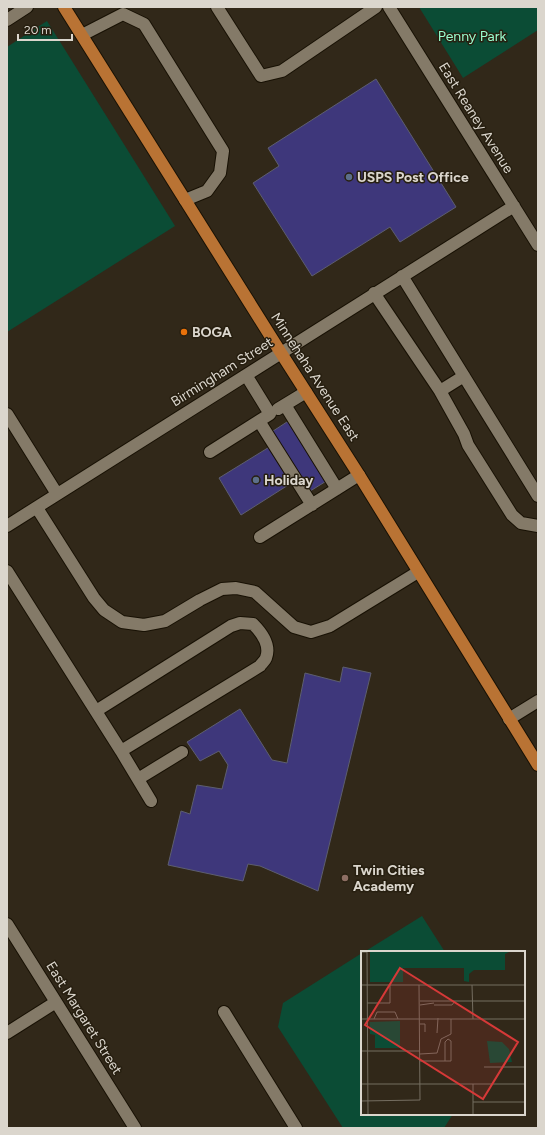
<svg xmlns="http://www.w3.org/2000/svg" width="545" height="1135" viewBox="0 0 545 1135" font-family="Figtree,sans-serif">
<rect width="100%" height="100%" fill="#312819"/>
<path fill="#0b4c35" d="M419 7H538V30L463 78Z
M47 21 175 226 7 332V47Z
M422 916 445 952H364Z
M362 953V1114H453L444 1128H343L278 1027 283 1003Z"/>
<path fill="#3e377b" stroke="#5d5e6f" d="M376 79 456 207 400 242 390 227 312 276 253 183 279 166 268 148Z
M290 420 328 480 307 493 270 433Z
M271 446 293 482 241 515 219 478Z
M343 667 371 673 318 891 260 866 248 864 243 881 168 865 181 811 190 814 197 785 222 789 228 765 219 751 200 761 187 742 240 709 272 760 287 763 305 673 340 682Z"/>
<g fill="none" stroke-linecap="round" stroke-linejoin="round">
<g stroke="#181104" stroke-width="14">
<path id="minor" d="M217 7 261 76 282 71 376 7
M389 7 538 245
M7 20 27 7
M82 35 123 14 144 24 223 151 220 173 207 191 185 200
M402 276 538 496
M374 293 440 391 464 376
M440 391 464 434 468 445 512 515 521 523 538 526
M285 405 337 489
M278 409 306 392
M7 414 57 494
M259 421 312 505
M210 452 270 414 246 375
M37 508 94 598 104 610 122 622 144 625 165 621 200 600 222 589 236 588 255 592 294 627 311 632 330 626 418 572
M7 526 514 206
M260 537 359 475
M7 571 121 751 260 666C261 664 265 661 266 658 271 645 261 632 253 624L240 623 231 626 96 711
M509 719 538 701
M121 751 151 801
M138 779 182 752
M7 924 135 1128
M224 1012 296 1128
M7 1033 56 1002"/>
</g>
<g stroke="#181104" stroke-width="14">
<path id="major" d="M64 7 281 353 359 475 538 765"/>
</g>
<use href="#minor" stroke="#847a68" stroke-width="12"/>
<use href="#major" stroke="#b97334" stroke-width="12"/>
</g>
<g fill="#5c6f8a" stroke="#271f10" stroke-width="1.5">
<circle cx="349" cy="177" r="4"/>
<circle cx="256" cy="480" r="4"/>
</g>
<circle fill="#e8710a" stroke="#271f10" stroke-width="1.5" cx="184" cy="332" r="4"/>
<circle fill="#8d6e63" stroke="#271f10" stroke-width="1.5" cx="345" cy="878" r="4"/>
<g text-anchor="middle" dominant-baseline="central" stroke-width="3" stroke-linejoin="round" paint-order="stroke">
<g font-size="14" fill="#99fcce" stroke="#271f10">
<text x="472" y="36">Penny Park</text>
</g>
<g font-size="14" fill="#dbd6cd" stroke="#271f10">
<text transform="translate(476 118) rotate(58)">East Reaney Avenue</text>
<text transform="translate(222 372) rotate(-32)">Birmingham Street</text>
<text transform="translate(315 377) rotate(57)">Minnehaha Avenue East</text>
<text transform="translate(84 1018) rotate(58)">East Margaret Street</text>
</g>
<g font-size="14" font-weight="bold" fill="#dbd6cd" stroke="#271f10" text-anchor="start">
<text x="357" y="177">USPS Post Office</text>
<text x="192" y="332">BOGA</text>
<text x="264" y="480">Holiday</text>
<text x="353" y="870">Twin Cities<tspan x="353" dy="16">Academy</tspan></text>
</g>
</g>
<g transform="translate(361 951)">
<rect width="164" height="164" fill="#312819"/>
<path d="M9 0H148V1L144 3V19H113L108 23V31L103 30V17H42V31H9ZM39 70V97H14V84L9 83V71ZM126 90 141 91 148 98 151 111 129 112Z" fill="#0b4c35"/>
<path fill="none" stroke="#756e61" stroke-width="1" d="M164 0V48M0 1H6L7 164M0 34H164M111 34 112 68M59 50H164M6 52H29V34M59 54 73 52M73 54H91L94 50M0 68H164M13 68 16 61H34L37 68M59 73H64V81M76 82 77 67M0 100H59M59 103 76 102 80 88 90 83V68M59 110H90V90L87 88 84 91V110M123 116H164M0 133H164M112 133V164M0 150 59 149 58 34M112 151H164"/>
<path fill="#d63938" fill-opacity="0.15" stroke="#d63938" stroke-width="2" d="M39 17 157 91 122 148 4 74Z"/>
<rect width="164" height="164" fill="none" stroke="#dbd6cd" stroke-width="2"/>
</g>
<rect width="545" height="1135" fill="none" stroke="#dbd6cd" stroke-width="16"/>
<path d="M18 34v6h54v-6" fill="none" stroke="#dbd6cd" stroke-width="2"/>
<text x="24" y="34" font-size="12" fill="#dbd6cd" stroke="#271f10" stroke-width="3" paint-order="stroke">20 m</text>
</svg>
